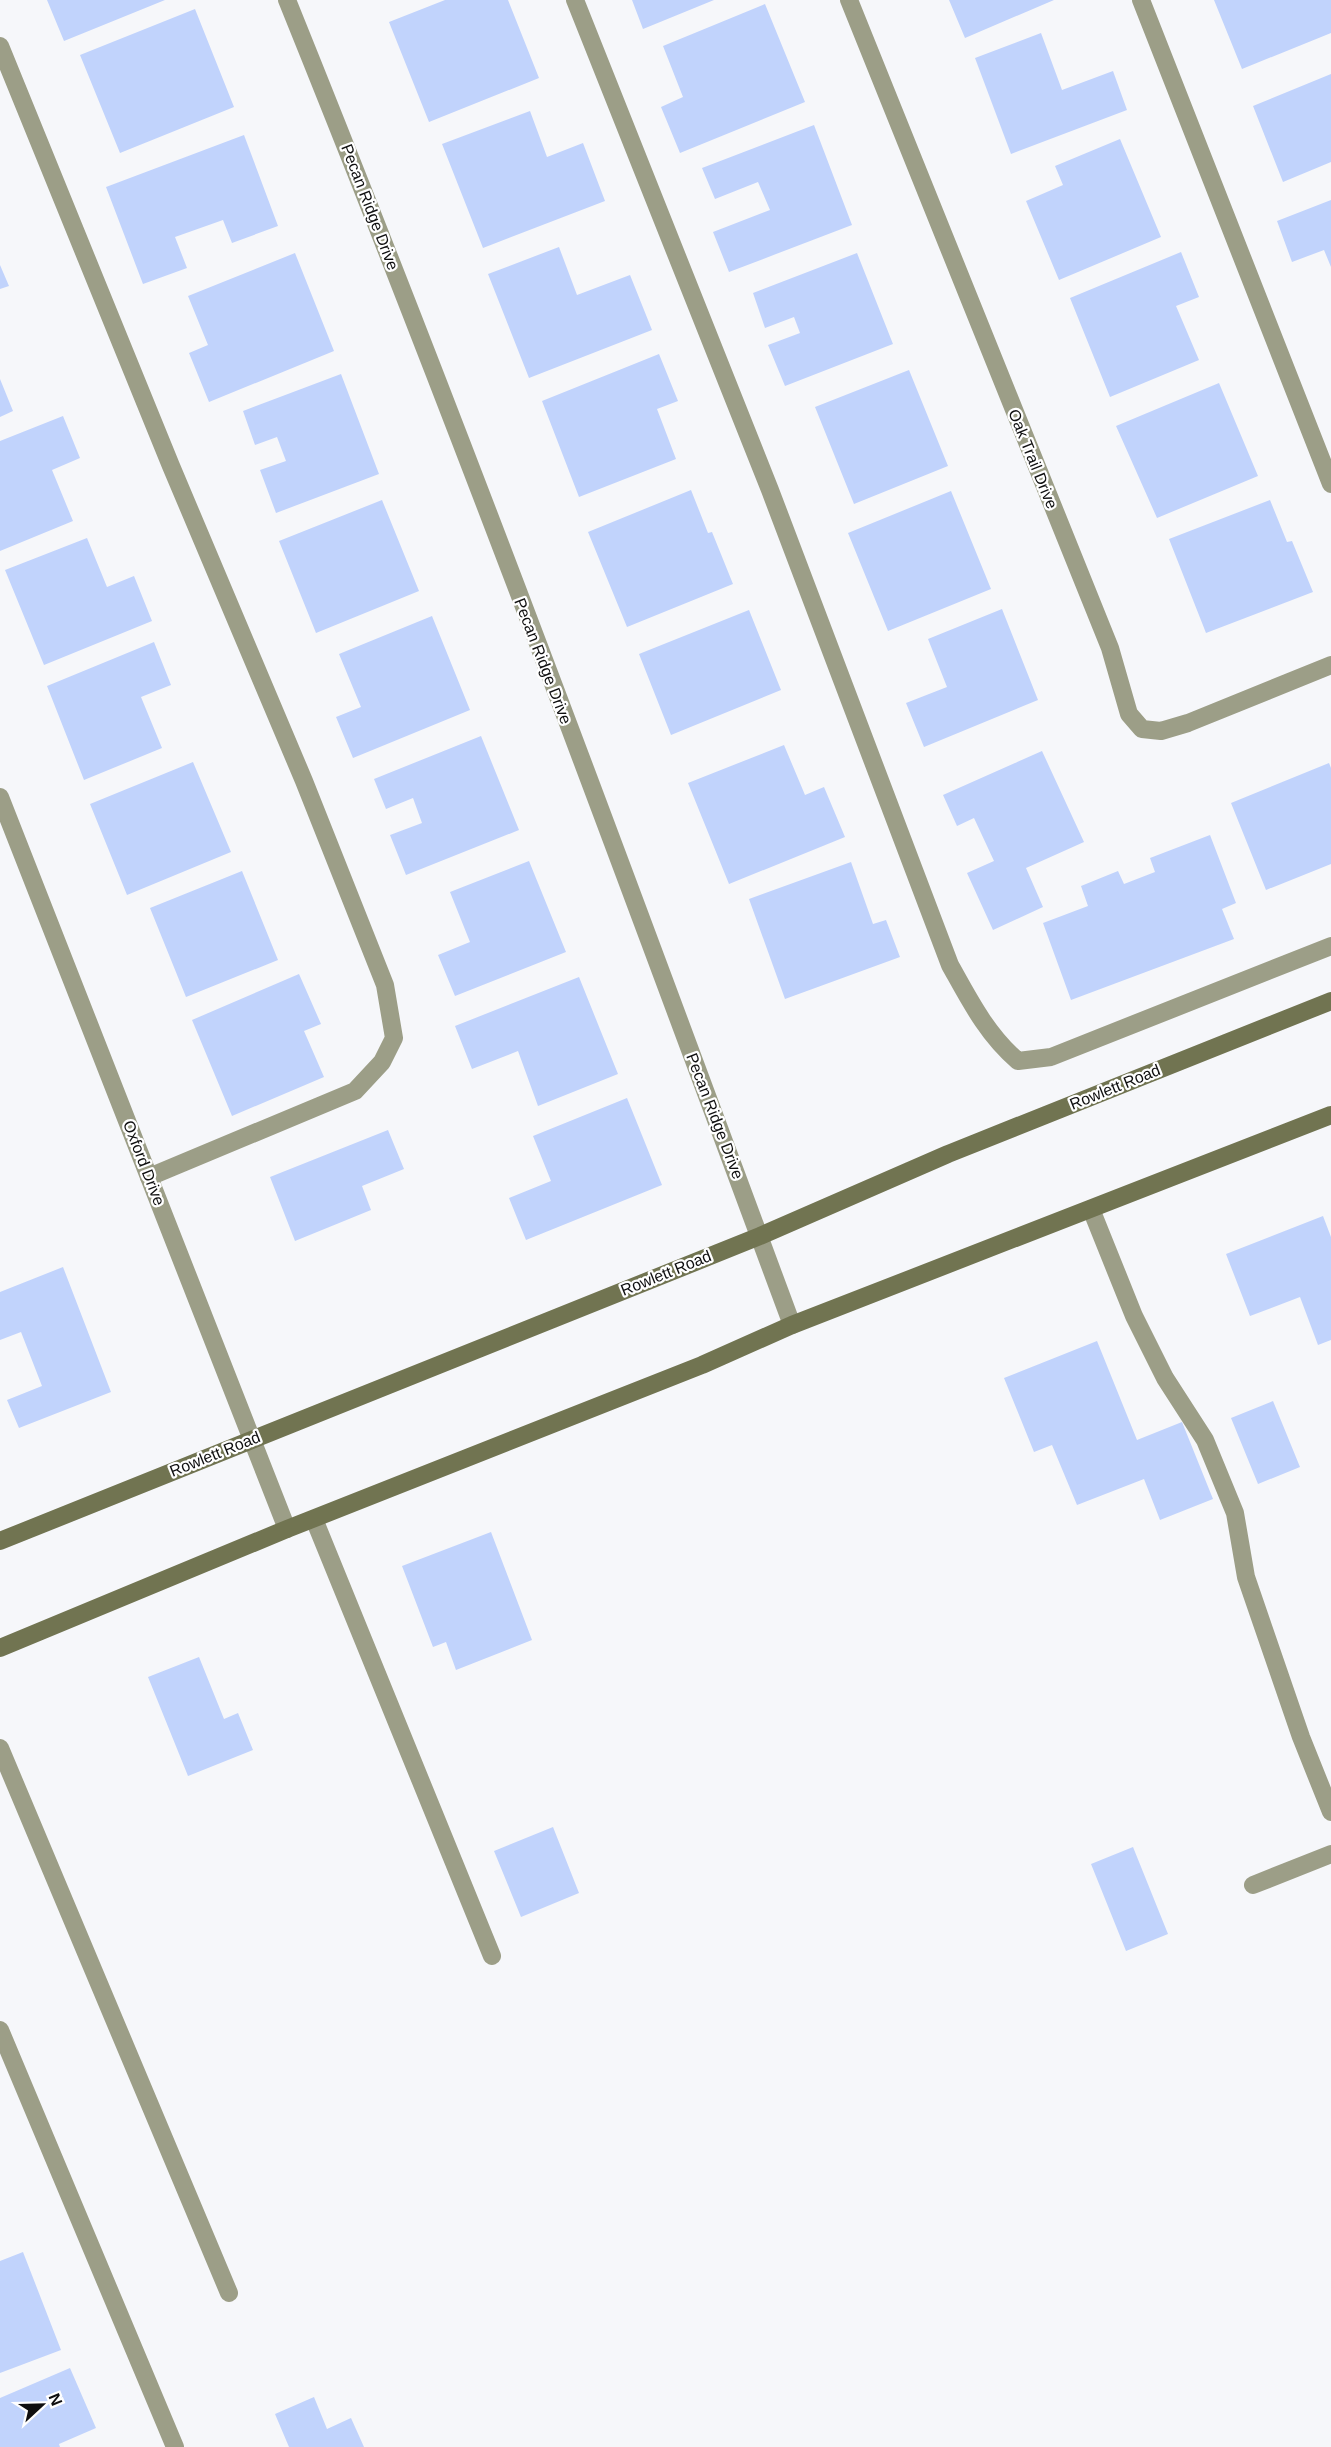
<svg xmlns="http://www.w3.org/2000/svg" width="1331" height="2447" viewBox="0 0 1331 2447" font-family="Arial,sans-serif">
<rect width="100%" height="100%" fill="#f6f7fa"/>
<path fill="#c1d3fc" d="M47 0H165L64 41Z
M445 0H508L539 78 429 122 389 22Z
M632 0H714L643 29Z
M949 0H1054L965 38Z
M1214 0H1331V33L1242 69Z
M765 4 805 102 680 153 661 107 683 97 663 46Z
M195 9 234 107 120 153 80 55Z
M1041 33 1062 90 1113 71 1127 110 1011 154 975 58Z
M1331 74V162L1283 182 1253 106Z
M530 111 547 157 583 143 605 201 483 248 442 144Z
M814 125 852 225 729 272 713 232 770 210 758 182 715 199 702 168Z
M244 135 278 226 232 243 223 220 175 237 187 268 143 284 106 187Z
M1120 139 1161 237 1059 280 1026 201 1063 185 1055 166Z
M1331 200V267L1324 250 1292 262 1277 221Z
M559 247 577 295 630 275 652 330 529 378 488 274Z
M1181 252 1199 297 1176 306 1199 360 1110 397 1070 298Z
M295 253 334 351 209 402 189 353 208 345 188 296Z
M857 253 893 344 785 386 768 345 800 333 794 317 765 328 753 293Z
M0 265 9 286 0 289Z
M659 354 678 401 657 409 676 459 579 497 542 401Z
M909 370 948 466 854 504 815 407Z
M341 374 379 474 276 513 260 470 286 461 277 437 255 445 243 411Z
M0 379 13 411 0 417Z
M1219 383 1258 476 1157 518 1116 426Z
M63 416 80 458 52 470 73 521 0 551V441Z
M691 490 708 533 712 532 733 584 627 627 588 532Z
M951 491 991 589 888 631 848 533Z
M382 500 419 591 316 633 279 541Z
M1270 500 1287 542 1292 541 1313 592 1206 633 1169 539Z
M87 538 107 587 134 576 152 621 44 665 5 570Z
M1002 609 1038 700 924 747 906 703 947 687 928 639Z
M749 610 781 690 671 735 639 654Z
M432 616 470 710 353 758 336 717 361 707 339 654Z
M154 642 171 685 141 697 162 748 84 780 47 686Z
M481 736 519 830 406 875 390 835 422 823 413 798 386 809 374 779Z
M784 745 805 795 824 787 845 837 729 884 688 783Z
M1042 751 1084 842 1026 868 1043 907 993 930 967 873 994 861 974 818 957 826 943 795Z
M193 762 231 852 127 895 90 804Z
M1329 763 1331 768V864L1266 890 1231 803Z
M1210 835 1236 903 1222 909 1234 939 1071 1000 1043 923 1088 906 1081 886 1118 871 1124 884 1155 872 1150 858Z
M529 861 566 952 455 996 438 955 470 942 450 892Z
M851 862 873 924 886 920 900 957 785 999 749 899Z
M242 871 278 960 186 997 150 908Z
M299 974 321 1024 304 1031 324 1077 232 1116 192 1020Z
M579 977 618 1074 538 1106 518 1051 472 1069 455 1026Z
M627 1098 662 1185 526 1240 509 1198 551 1181 533 1136Z
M388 1130 404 1169 362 1186 371 1210 295 1241 270 1177Z
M1323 1216 1331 1237V1340L1318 1345 1300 1297 1250 1316 1226 1254Z
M63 1267 111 1392 19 1428 7 1400 42 1386 21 1332 0 1340V1292Z
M1097 1341 1137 1440 1182 1422 1213 1499 1160 1520 1144 1479 1077 1505 1052 1445 1034 1452 1004 1378Z
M1273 1401 1300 1467 1258 1484 1231 1418Z
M491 1532 532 1640 456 1670 446 1642 433 1647 402 1566Z
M199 1657 224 1719 238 1713 253 1750 188 1776 148 1677Z
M553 1827 579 1893 521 1917 494 1851Z
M1133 1847 1168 1934 1126 1951 1091 1864Z
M23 2252 61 2350 0 2373V2261Z
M70 2368 96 2428 59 2444 60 2447H0V2398Z
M314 2397 327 2429 351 2418 364 2447H289L275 2414Z"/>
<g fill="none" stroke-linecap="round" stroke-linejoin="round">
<path stroke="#9c9e87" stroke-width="18" d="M575 0 770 490 950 965C969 999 987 1035 1018 1061L1051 1057 1331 946
M1141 0 1331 484
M0 46 171 466 304 781 385 985 394 1038 382 1062 355 1091 149 1177
M1091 1209 1134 1316 1165 1378 1205 1440 1235 1513 1246 1577 1301 1737 1331 1812
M314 1519 492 1956
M0 1748 229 2293
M1253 1885 1331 1854
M0 2030 175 2447"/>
<path stroke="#9c9e87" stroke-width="18" d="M287 0C464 438 628 882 792 1325
M849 0 1110 648 1129 714 1142 729 1161 731 1188 723 1331 665
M0 797 287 1529"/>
<path stroke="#717451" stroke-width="18" d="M0 1541 760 1236 948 1154 1331 1001
M0 1648 287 1529 702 1365 792 1325 1331 1115"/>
</g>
<g text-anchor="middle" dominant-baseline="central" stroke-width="4.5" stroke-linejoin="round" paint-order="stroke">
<g font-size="16" fill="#0f0f10" stroke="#fff">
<text transform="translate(370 207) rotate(69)">Pecan Ridge Drive</text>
<text transform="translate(1033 459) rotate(68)">Oak Trail Drive</text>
<text transform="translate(543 661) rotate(69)">Pecan Ridge Drive</text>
<text transform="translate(1115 1087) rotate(-22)">Rowlett Road</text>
<text transform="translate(715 1116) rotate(69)">Pecan Ridge Drive</text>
<text transform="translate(144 1163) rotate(69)">Oxford Drive</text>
<text transform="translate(666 1273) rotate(-22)">Rowlett Road</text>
<text transform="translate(215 1454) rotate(-22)">Rowlett Road</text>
</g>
</g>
<g transform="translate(42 2405) rotate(68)" stroke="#ffffff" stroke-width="4.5" paint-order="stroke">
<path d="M0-4.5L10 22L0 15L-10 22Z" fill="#0f0f10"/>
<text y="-9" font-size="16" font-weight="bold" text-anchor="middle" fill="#0f0f10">N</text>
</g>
</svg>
